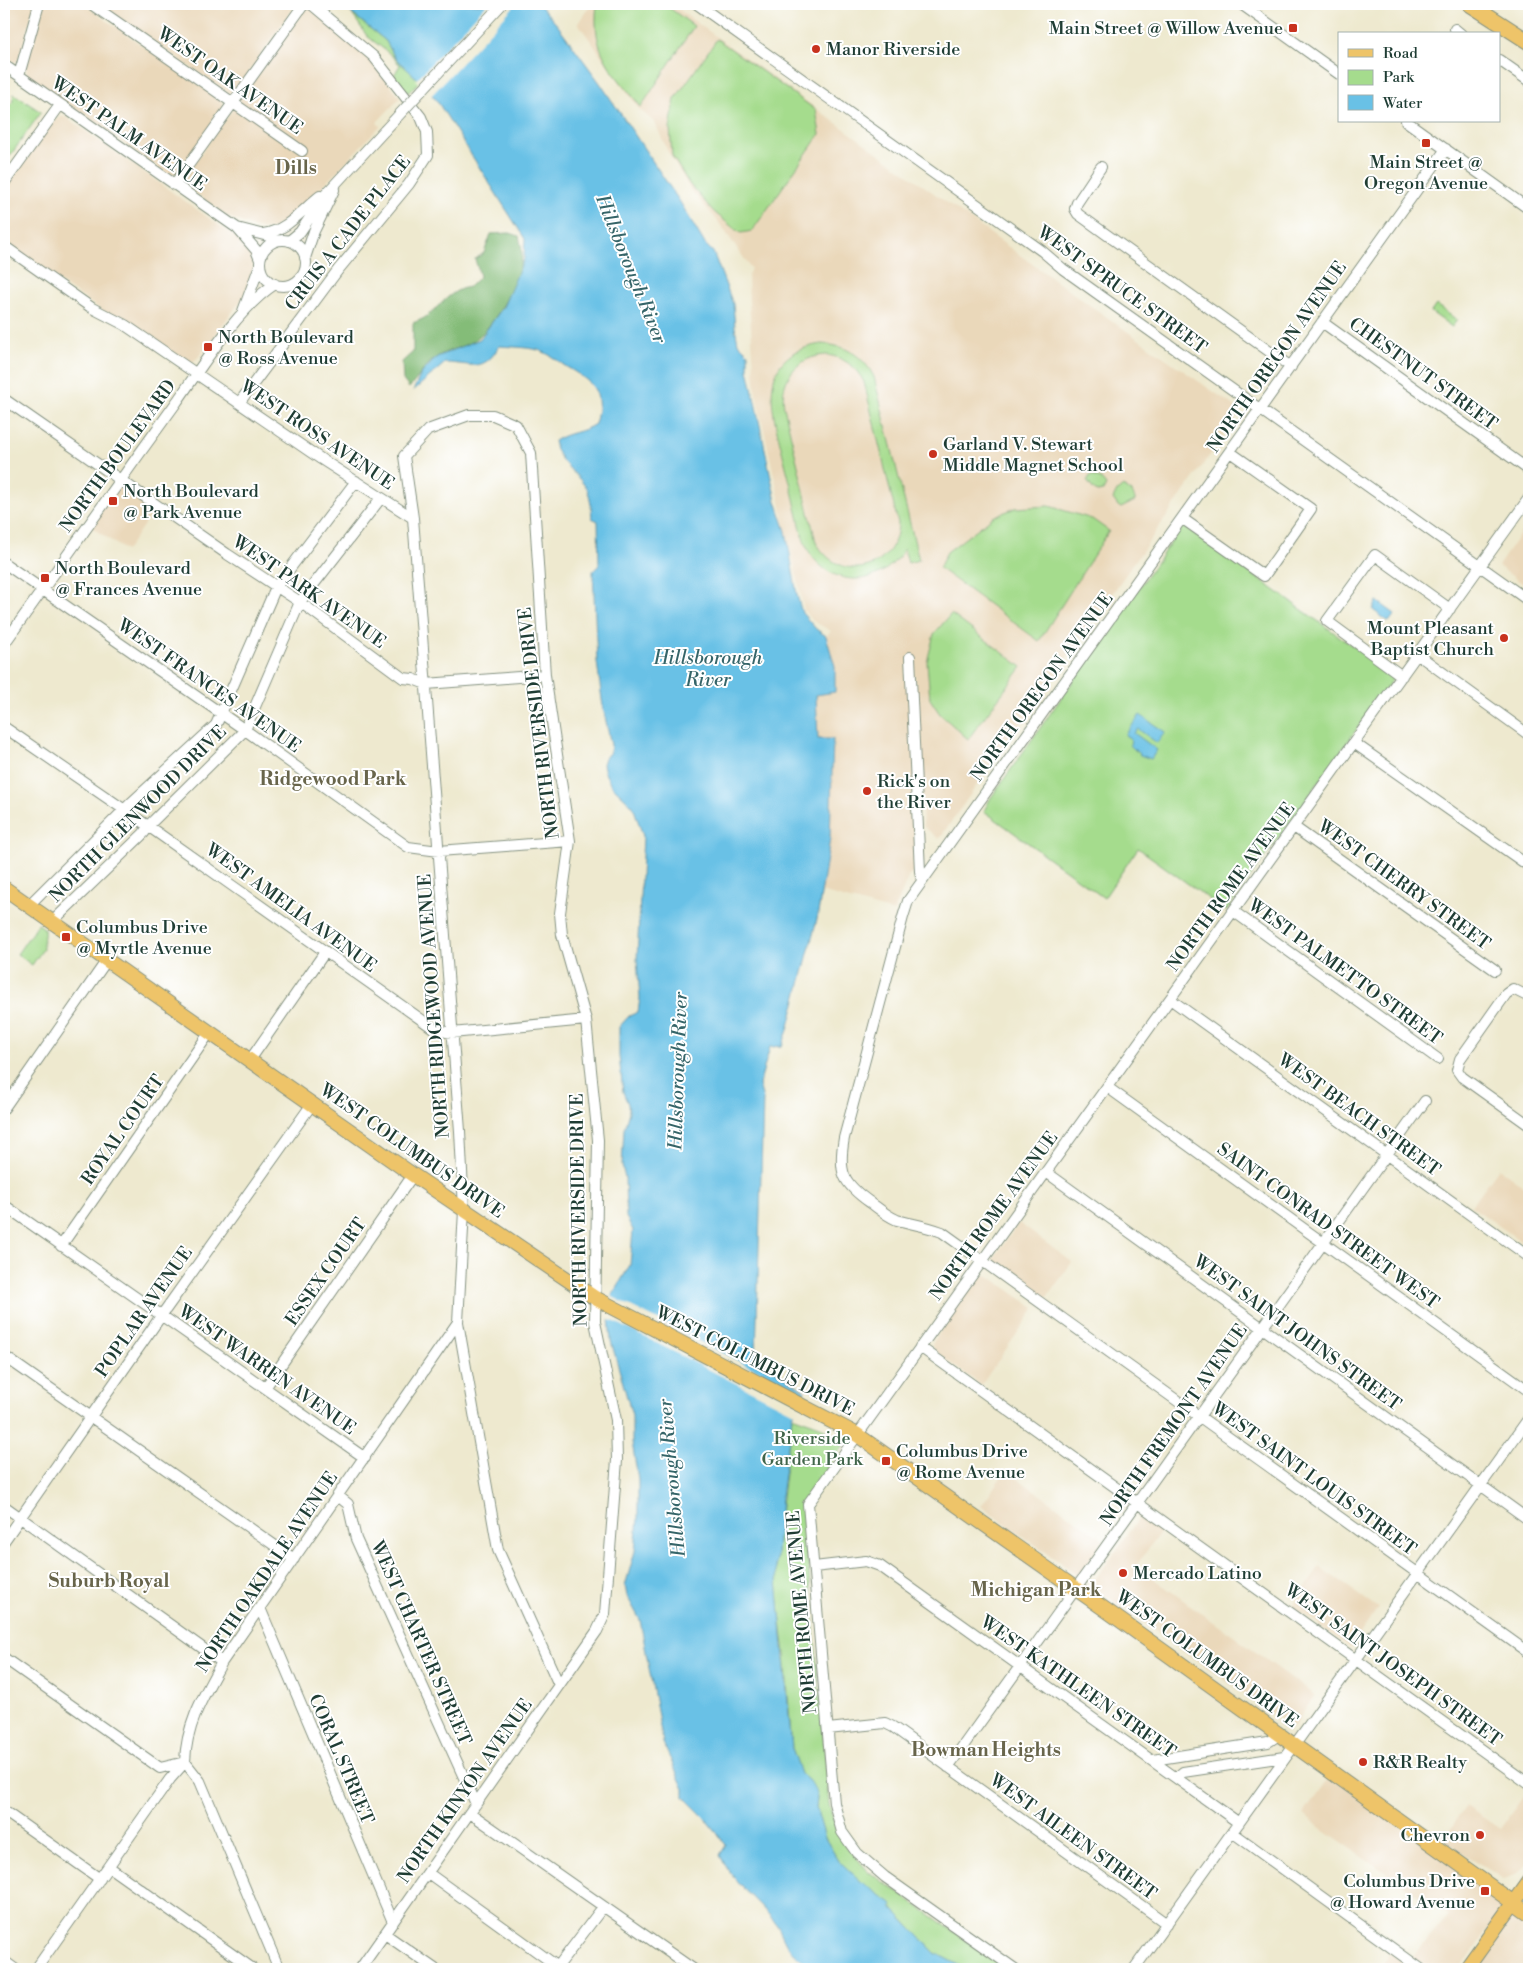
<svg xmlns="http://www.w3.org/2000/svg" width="1533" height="1973" viewBox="0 0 1533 1973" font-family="'Libre Bodoni',serif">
<rect width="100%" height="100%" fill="#fff"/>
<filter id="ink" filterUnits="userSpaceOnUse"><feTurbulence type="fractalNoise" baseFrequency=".02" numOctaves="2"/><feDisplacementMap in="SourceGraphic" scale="10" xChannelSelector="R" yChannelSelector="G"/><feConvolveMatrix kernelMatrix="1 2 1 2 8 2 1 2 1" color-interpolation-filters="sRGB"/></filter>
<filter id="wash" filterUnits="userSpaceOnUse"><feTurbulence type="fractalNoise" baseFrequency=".0096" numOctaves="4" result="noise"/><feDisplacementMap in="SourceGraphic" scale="20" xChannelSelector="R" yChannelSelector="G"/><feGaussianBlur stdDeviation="1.12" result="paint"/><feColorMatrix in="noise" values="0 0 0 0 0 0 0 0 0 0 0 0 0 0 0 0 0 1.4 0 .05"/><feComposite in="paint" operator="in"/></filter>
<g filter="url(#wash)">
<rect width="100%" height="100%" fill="#eee9cf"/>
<path fill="#ead8ba" d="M4 4H35L18 59 15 62 4 59Z
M44 4H83L219 99 222 104V109L180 170 171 175 164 172 27 75V65Z
M100 4H296L235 92 229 94Z
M591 4H671L1088 304 1241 411 939 839 923 826 914 655 917 868 909 875 894 912 821 892 830 839 833 739H818L816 694 835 666 826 636 831 631 813 621 804 610 756 394 749 300 748 276 751 268 717 220 691 191 668 152 655 123 638 108 578 23Z
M310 9 373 63 400 98 377 122 380 126 296 214 273 229 256 228 228 217 184 185V177L305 10Z
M61 116 67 118 243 242 251 251 253 263V273L245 295 198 358 192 362H185L103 311 4 244V190L52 123Z
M120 482 156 507 126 551 90 526Z
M1529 521V588L1498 566Z
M1499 1168 1529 1190V1247L1471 1206Z
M1019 1223 1072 1262 1045 1300 995 1262 994 1258Z
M987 1275 1035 1308 981 1385 945 1359 934 1349 932 1344 969 1289 971 1291 981 1277Z
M1006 1470 1104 1540 1079 1576 981 1506Z
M1142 1514 1163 1528 1136 1566 1315 1695 1293 1728 1091 1585Z
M1320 1567 1378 1608 1350 1648 1292 1606Z
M1330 1776 1506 1904 1460 1969H1430L1413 1957 1448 1916 1303 1815Z
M1527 1791 1529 1793V1858L1518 1874 1504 1879 1464 1854 1444 1838 1466 1806 1500 1829Z
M1513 1909 1529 1921V1969H1471Z
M1390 1953 1398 1959 1412 1969H1376Z"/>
<path fill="#a5dc8d" stroke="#628c60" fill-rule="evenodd" d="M597 4H664L694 26 641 107C612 70 591 54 597 4Z
M352 14 386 41 395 58 420 81 408 93 394 75 400 65 390 54 367 36Z
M717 39 816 110 820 134 752 231 741 233 736 230 714 212 690 185 672 156 670 128 675 99Z
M14 94 41 112 10 156 4 152V102L12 104Z
M1436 305 1457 320 1452 327 1431 312Z
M821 344C845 345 863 355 874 377L919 560 908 563 904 549C878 594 819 587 803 538 797 512 791 485 784 459 773 413 752 355 821 344ZM828 355C845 358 856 367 864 382L898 523C897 572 839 585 816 542L784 407C779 378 799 355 828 355Z
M1090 476H1093L1101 479 1106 485 1103 491 1098 492 1094 490 1087 481Z
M1123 486 1132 492 1135 499V501L1121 508 1118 506 1113 499 1117 491Z
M1049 506 1092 519 1109 531 1039 641 939 568 947 552 993 517 1015 508Z
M1183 525 1395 676 1226 911 1138 848 1104 898 984 811 990 799Z
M951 614 1022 667 968 739 940 714 930 699 927 662 934 634Z
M38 924 44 928C45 937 42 942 43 949L32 965 17 954Z
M792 1416 820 1426 845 1443 803 1503 829 1804 835 1826 844 1844 869 1872 1007 1969H966L935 1953 893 1909 849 1872 838 1860 825 1838 816 1808 817 1798 810 1782 801 1774 792 1749 785 1654 779 1604 776 1568 779 1523Z"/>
<path fill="#84bc78" stroke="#527c56" d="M510 233 519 236C521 245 523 254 521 263 517 284 492 330 473 341 461 348 446 350 434 359 424 367 418 379 409 388L403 380 402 362 413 352V323C417 321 424 319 427 316 441 305 452 289 469 287L480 276 475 259 484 253 491 234Z"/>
<path fill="#69c1e6" stroke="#447f8d" d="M340 4H539L559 27 600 83 680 202 705 244 713 252 733 304 735 327 738 343 748 353V369L776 501 786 531 797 595 802 613 816 629 826 636 835 666V692L816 695 818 739H833L830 839 817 919 788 1030 782 1046 770 1047 759 1085 763 1099 756 1357 805 1391 792 1416 781 1496 776 1568 792 1749 801 1774 810 1782 815 1790 817 1798 816 1808 825 1838 838 1860 865 1885 892 1903 893 1909 935 1953 966 1969H812C804 1962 793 1954 787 1945 782 1937 780 1928 774 1921 756 1898 732 1883 720 1855L726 1845 704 1817 684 1797V1789L663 1743 640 1620 627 1596 625 1586 635 1551 638 1519V1479L632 1442V1415L611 1341 609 1318 612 1296 630 1265 633 1230 626 1217 625 1178 622 1166 624 1129 629 1112 628 1104 623 1092 619 1056V1027L629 1016 638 1012 640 998 637 960 643 836 633 806 611 785 605 773 603 764 605 758 610 752 611 745 603 707 597 662 593 571 599 565 598 521 592 518C591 508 591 494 585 486 574 470 557 462 554 441 567 432 582 433 595 424 605 390 592 382 565 366 557 360 548 353 538 350 526 347 512 347 499 346 484 374 470 363 445 363L413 391 421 374 437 357 480 339 503 307 524 259 525 239 437 101 420 81 395 58 386 41Z
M1377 601 1395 614 1389 622 1373 610Z
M1140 715 1165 732 1157 743 1138 729 1134 733 1157 750 1151 759 1140 755 1130 745 1131 739 1125 735Z"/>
<path fill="#eee9cf" d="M487 4H516L430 97 416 80Z
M609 1295 805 1395 796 1414 613 1321 608 1320Z"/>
</g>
<g filter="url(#ink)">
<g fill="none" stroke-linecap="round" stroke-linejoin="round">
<g stroke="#869382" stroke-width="12">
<path id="minor" d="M91 4 302 151
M697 4 1042 251 1063 269 1529 601
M1241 4 1339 74
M1455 29 1461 34
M1499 60 1529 81
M4 65 237 228 256 250 260 260
M19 75 39 4
M1406 121 1529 209
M1446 149 908 901 903 917 844 1138C838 1172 842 1183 871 1203 879 1209 887 1216 897 1220 912 1224 927 1226 942 1232L1529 1653
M1101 167 1077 203 1075 209 1078 214 1291 367
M4 183 60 105
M174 185 304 4
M237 228 268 236
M263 234C287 231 302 210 320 196
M260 263a23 23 0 1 1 46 0a23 23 0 1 1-46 0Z
M289 241 300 232 326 194 385 130
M4 246 92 308 125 325 321 459 413 518
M305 258 314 231 334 190
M243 311 260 265
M1322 322 1529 470
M4 399 227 554 300 602 403 678 413 679 426 684 545 675
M239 403 338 270 409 184 428 155 427 132 421 117 374 57 311 4
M1183 519 1264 576 1311 509 1230 452
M4 563 245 730 408 847 439 851 570 841
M4 644C61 564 118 483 176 403 202 366 238 308 275 284
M1417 654 1529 735
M910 657 920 871 922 881
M1402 676 1327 621 1375 555 1450 609
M4 727 148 826 436 1030 452 1033 586 1020
M1354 743 1529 866
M1294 827 1495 970
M29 905 131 803 216 725 276 587 356 481
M1233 911 1438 1059
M53 921 144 833 148 826 245 730 300 602 381 498
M1529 997 1513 989 1506 994 1460 1059 1457 1070 1462 1077 1529 1125
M1170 999 1529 1257
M250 1060 325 952
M1107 1087 1529 1391
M4 1108 107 960
M1046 1172 1529 1520
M4 1205 365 1458
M61 1246 210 1032
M920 1347 1529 1784
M4 1356 294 1559
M265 1388 413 1175
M338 1496 348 1504 356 1539 476 1804
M4 1506 222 1662
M4 1541 161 1316 312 1104
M814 1567 866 1561 880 1566 1239 1823
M260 1608 393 1922
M4 1658 160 1768 185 1762 200 1781 279 1969
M828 1729 885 1723 893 1727 1167 1924
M1153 1760 1268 1742 1280 1734
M948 1767 1425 1101
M1177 1777 1183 1772 1284 1757
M4 1811 100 1879
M470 1813 693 1969
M1232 1832 1421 1969
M109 1867 253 1969
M428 1873 561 1969
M385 1934 435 1969
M4 1961 15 1969
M36 1969 170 1779 185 1762C186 1724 204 1695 222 1662L458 1322
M360 1969 597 1631 605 1614 617 1460 616 1420 595 1322 598 1140 586 1020 562 935 560 913 570 841 545 675 531 453 516 425 493 415H469L428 430 404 456 413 518 460 1131 464 1210 458 1322 498 1550 559 1685
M556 1969 603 1907
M1015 1969 885 1877 857 1853 842 1832 834 1803 808 1504 1529 498
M1134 1969 1529 1418"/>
</g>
<g stroke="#869382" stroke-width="16">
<path id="major" d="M4 888 413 1175 595 1298 856 1434 1106 1610 1529 1914
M1466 1969 1529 1881"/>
</g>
<g stroke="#869382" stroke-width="17">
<path id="highway" d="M1470 4 1529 42"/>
</g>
<use href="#minor" stroke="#fff" stroke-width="10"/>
<use href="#major" stroke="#eec469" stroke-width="14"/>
<use href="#highway" stroke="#eec469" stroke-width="15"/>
<g stroke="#869382" stroke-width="12" stroke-linecap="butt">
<path id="minor-bridge" d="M385 130 502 4"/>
</g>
<use href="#minor-bridge" stroke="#fff" stroke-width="10"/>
</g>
</g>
<g fill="#c8321e" stroke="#fff" stroke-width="2">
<rect x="1288" y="23" width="10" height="10" rx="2.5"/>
<circle cx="816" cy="49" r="5"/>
<rect x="1421" y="138" width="10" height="10" rx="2.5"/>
<rect x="203" y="342" width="10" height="10" rx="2.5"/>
<circle cx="933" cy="454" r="5"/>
<rect x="108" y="496" width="10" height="10" rx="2.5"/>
<rect x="40" y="573" width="10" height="10" rx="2.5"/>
<circle cx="1504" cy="638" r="5"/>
<circle cx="867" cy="791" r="5"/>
<rect x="61" y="932" width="10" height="10" rx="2.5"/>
<rect x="881" y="1456" width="10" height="10" rx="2.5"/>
<circle cx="1123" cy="1573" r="5"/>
<circle cx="1363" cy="1762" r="5"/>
<circle cx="1480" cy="1835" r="5"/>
<rect x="1480" y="1886" width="10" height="10" rx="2.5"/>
</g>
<g text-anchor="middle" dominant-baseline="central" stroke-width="4" stroke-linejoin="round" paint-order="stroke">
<g font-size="18" fill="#1f3d34" stroke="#fff" text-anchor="start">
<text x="1283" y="28" text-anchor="end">Main Street @ Willow Avenue</text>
<text x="826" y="49">Manor Riverside</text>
<text x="1426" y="162" text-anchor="middle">Main Street @<tspan x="1426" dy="21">Oregon Avenue</tspan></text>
<text x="218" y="337">North Boulevard<tspan x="218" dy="21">@ Ross Avenue</tspan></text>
<text x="943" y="444">Garland V. Stewart<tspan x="943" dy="21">Middle Magnet School</tspan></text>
<text x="123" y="491">North Boulevard<tspan x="123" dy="21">@ Park Avenue</tspan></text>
<text x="55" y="568">North Boulevard<tspan x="55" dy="21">@ Frances Avenue</tspan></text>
<text x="1494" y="628" text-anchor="end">Mount Pleasant<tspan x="1494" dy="21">Baptist Church</tspan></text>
<text x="877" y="781">Rick's on<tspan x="877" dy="21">the River</tspan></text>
<text x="76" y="927">Columbus Drive<tspan x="76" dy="21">@ Myrtle Avenue</tspan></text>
<text x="896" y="1451">Columbus Drive<tspan x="896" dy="21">@ Rome Avenue</tspan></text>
<text x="1133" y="1573">Mercado Latino</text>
<text x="1373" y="1762">R&amp;R Realty</text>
<text x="1470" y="1835" text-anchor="end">Chevron</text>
<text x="1475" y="1881" text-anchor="end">Columbus Drive<tspan x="1475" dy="21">@ Howard Avenue</tspan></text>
</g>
<g font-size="18" fill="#1f3d34" stroke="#fff">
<text transform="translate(230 81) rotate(35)">WEST OAK AVENUE</text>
<text transform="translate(129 134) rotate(35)">WEST PALM AVENUE</text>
<text transform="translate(348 233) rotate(-52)">CRUIS A CADE PLACE</text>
<text transform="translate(1122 290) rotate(36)">WEST SPRUCE STREET</text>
<text transform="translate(1277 357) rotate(-55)">NORTH OREGON AVENUE</text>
<text transform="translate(1423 374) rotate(36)">CHESTNUT STREET</text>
<text transform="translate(317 435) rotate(34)">WEST ROSS AVENUE</text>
<text transform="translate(118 456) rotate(-54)">NORTH BOULEVARD</text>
<text transform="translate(309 592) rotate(35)">WEST PARK AVENUE</text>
<text transform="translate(209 686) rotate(35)">WEST FRANCES AVENUE</text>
<text transform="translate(1042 687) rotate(-54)">NORTH OREGON AVENUE</text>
<text transform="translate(539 723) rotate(-97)">NORTH RIVERSIDE DRIVE</text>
<text transform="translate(138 814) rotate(-45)">NORTH GLENWOOD DRIVE</text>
<text transform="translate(1404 885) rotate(36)">WEST CHERRY STREET</text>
<text transform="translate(1231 887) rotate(-54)">NORTH ROME AVENUE</text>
<text transform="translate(291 908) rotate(36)">WEST AMELIA AVENUE</text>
<text transform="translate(1345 972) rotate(36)">WEST PALMETTO STREET</text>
<text transform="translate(434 1006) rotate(-94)">NORTH RIDGEWOOD AVENUE</text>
<text transform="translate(1359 1115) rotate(36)">WEST BEACH STREET</text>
<text transform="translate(123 1130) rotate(-55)">ROYAL COURT</text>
<text transform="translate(412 1151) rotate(35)">WEST COLUMBUS DRIVE</text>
<text transform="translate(579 1210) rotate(-91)">NORTH RIVERSIDE DRIVE</text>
<text transform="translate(994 1216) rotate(-54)">NORTH ROME AVENUE</text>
<text transform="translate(1328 1226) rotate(36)">SAINT CONRAD STREET WEST</text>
<text transform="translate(326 1272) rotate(-55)">ESSEX COURT</text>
<text transform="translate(144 1312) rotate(-55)">POPLAR AVENUE</text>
<text transform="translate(1297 1333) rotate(36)">WEST SAINT JOHNS STREET</text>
<text transform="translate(755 1361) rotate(27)">WEST COLUMBUS DRIVE</text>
<text transform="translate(267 1370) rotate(35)">WEST WARREN AVENUE</text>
<text transform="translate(1174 1425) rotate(-55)">NORTH FREMONT AVENUE</text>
<text transform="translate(1314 1479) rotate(36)">WEST SAINT LOUIS STREET</text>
<text transform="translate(267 1572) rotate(-56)">NORTH OAKDALE AVENUE</text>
<text transform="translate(802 1612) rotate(-95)">NORTH ROME AVENUE</text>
<text transform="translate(421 1643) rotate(66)">WEST CHARTER STREET</text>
<text transform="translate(1207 1659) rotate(36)">WEST COLUMBUS DRIVE</text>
<text transform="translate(1393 1665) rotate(36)">WEST SAINT JOSEPH STREET</text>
<text transform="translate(1078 1687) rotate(35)">WEST KATHLEEN STREET</text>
<text transform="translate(341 1759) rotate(67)">CORAL STREET</text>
<text transform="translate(465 1791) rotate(-55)">NORTH KINYON AVENUE</text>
<text transform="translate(1073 1837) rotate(36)">WEST AILEEN STREET</text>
</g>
<g font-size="18" fill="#40654a" stroke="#fff">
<text x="812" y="1438">Riverside<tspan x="812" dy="21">Garden Park</tspan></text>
</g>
<g font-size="19" font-weight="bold" fill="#68654b" stroke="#fff">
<text x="296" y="168">Dills</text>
<text x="333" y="779">Ridgewood Park</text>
<text x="109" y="1581">Suburb Royal</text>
<text x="1036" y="1590">Michigan Park</text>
<text x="986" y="1750">Bowman Heights</text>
</g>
<g font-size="19" font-style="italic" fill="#356569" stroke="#fff">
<text transform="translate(631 269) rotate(68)">Hillsborough River</text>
<text x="708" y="658">Hillsborough<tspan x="708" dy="22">River</tspan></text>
<text transform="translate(678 1071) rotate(-88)">Hillsborough River</text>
<text transform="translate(672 1478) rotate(-95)">Hillsborough River</text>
</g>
</g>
<rect width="1533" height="1973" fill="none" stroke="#fff" stroke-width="20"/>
<rect x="1338" y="32" width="162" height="90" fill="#ffffff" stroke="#a5b1ae"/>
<rect x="1348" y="49" width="25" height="8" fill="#eec469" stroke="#a5b1ae"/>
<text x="1383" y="58" font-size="15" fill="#1f3d34">Road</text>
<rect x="1348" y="70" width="25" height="15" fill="#a5dc8d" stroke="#a5b1ae"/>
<text x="1383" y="82" font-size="15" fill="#1f3d34">Park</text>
<rect x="1348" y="95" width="25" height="15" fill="#69c1e6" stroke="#a5b1ae"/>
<text x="1383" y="108" font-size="15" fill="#1f3d34">Water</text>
</svg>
